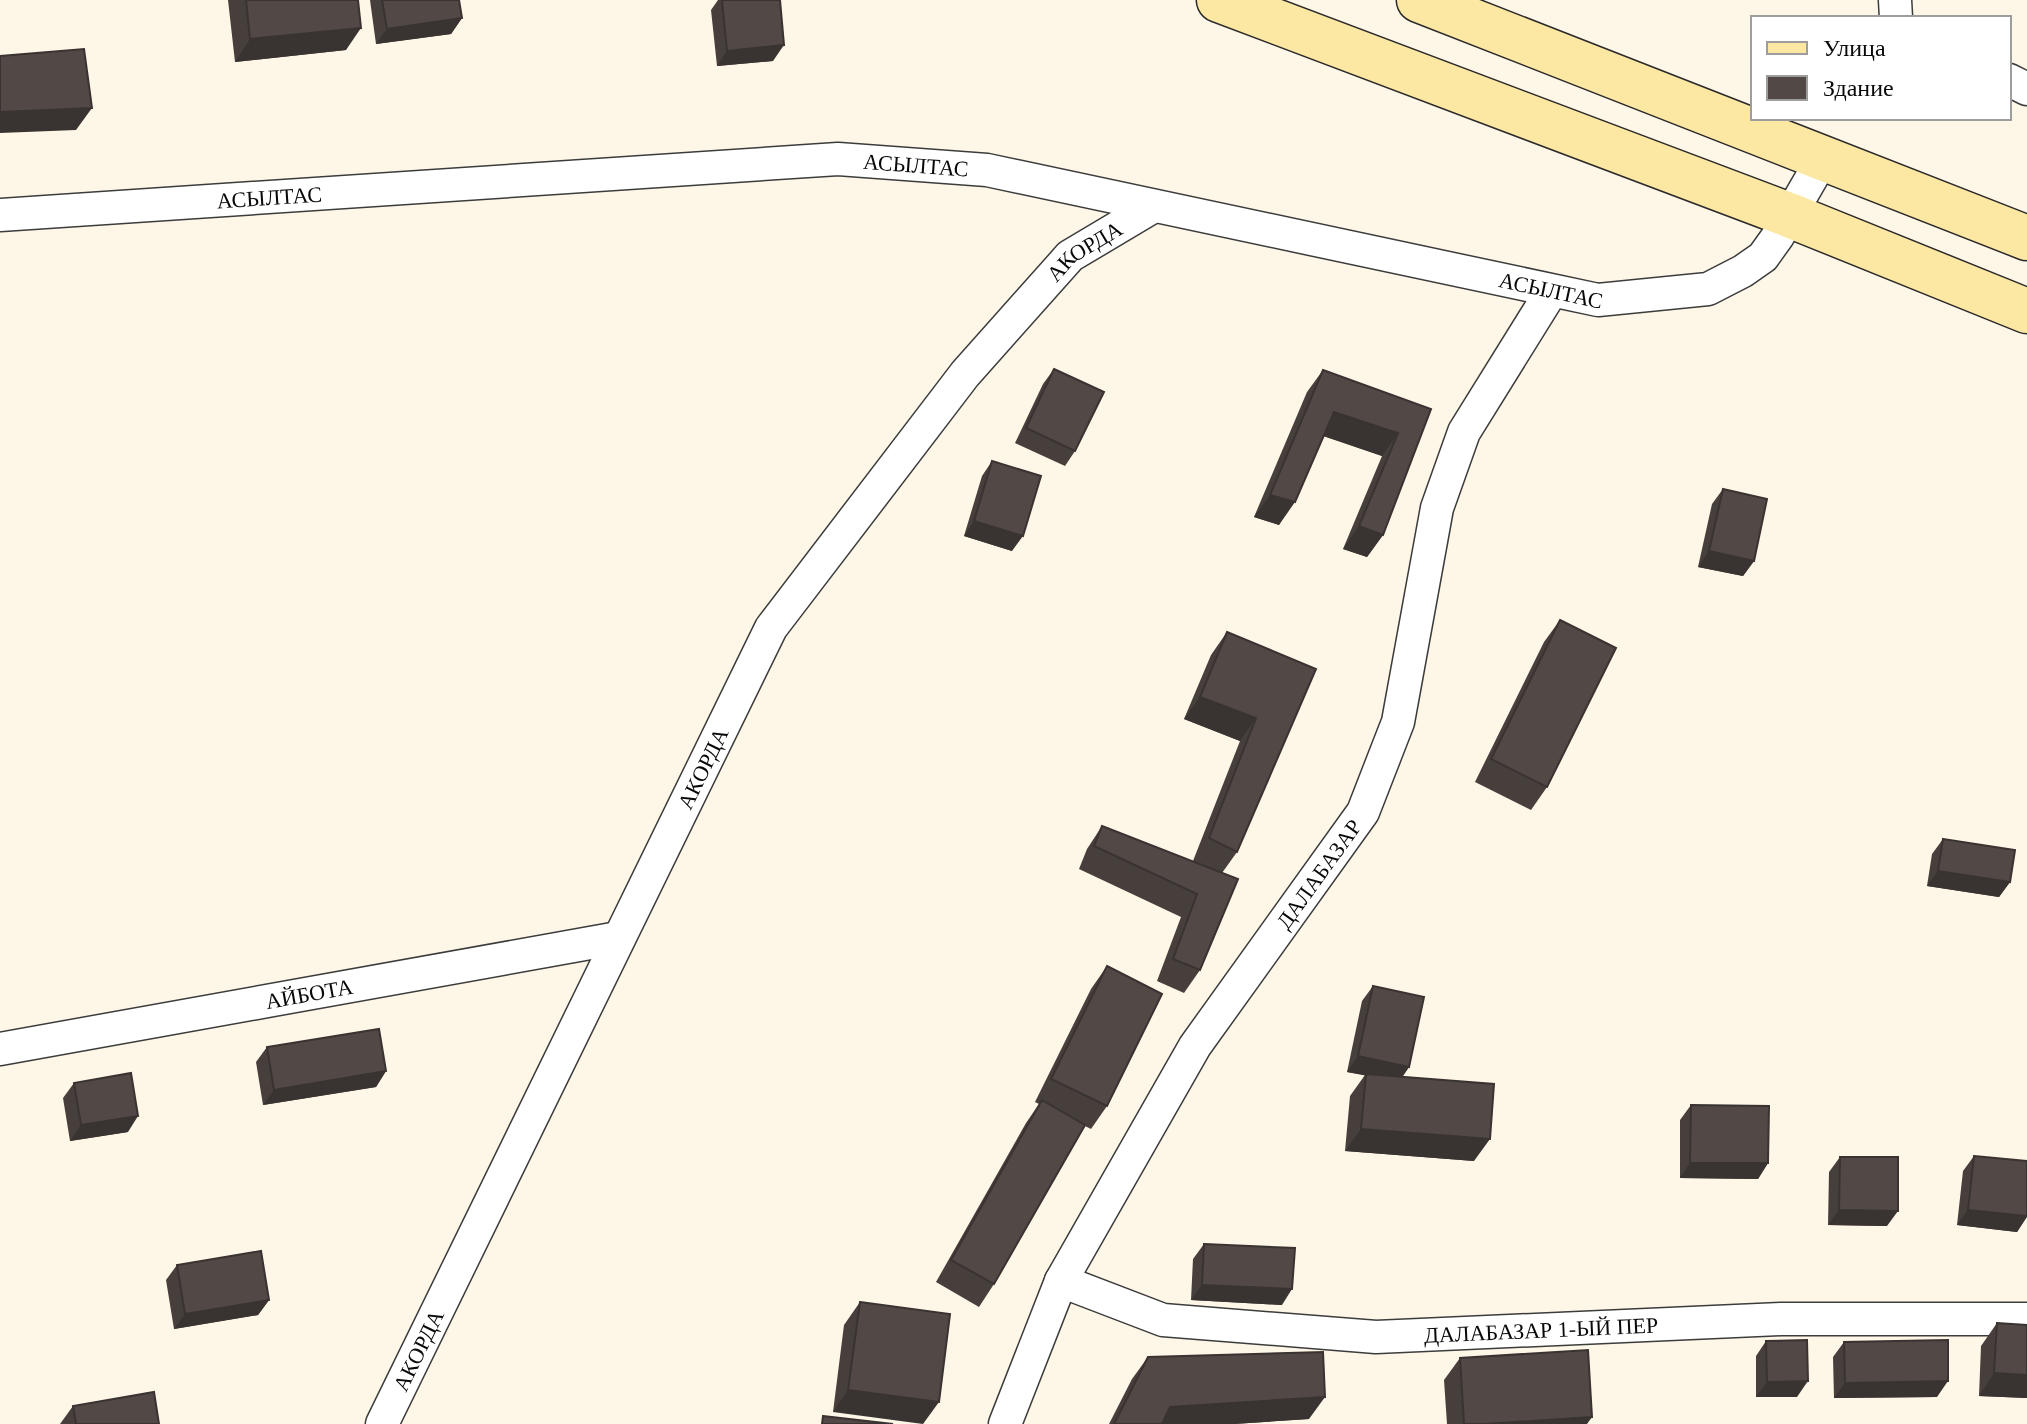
<svg xmlns="http://www.w3.org/2000/svg" width="2027" height="1424" viewBox="0 0 2027 1424" font-family="'Times New Roman',serif">
<rect width="100%" height="100%" fill="#fef7e7"/>
<g fill="none" stroke-linecap="round" stroke-linejoin="round">
<g stroke="#3c3c3c" stroke-width="35">
<g id="minor">
<path d="M1895 0 1896 18"/>
<path d="M2009 80 2027 89"/>
<path id="s1" d="M0 215 838 159 987 170 1598 300 1708 289 1743 271 1763 257 1778 236 1823 158"/>
<path id="s2" d="M0 1049 618 938"/>
<path id="s3" d="M1061 1281 1163 1320 1376 1337 1781 1319H2027"/>
<path id="s4" d="M382 1424 771 628 965 374 1070 256 1154 206"/>
<path id="s5" d="M1005 1424 1061 1281 1195 1046 1363 812 1398 722 1437 508 1464 432 1551 292"/>
</g>
</g>
<g stroke="#2b2b2b" stroke-width="47">
<path id="secondary" d="M1219 0 1789 215 2027 311
M1419 0 2027 238"/>
</g>
<use href="#minor" stroke="#fff" stroke-width="32"/>
<use href="#secondary" stroke="#fde8a3" stroke-width="44"/>
</g>
<path fill="#473f3c" d="M228 0H358L346 50 235 62Z
M370 0H459L462 18 451 34 376 44Z
M718 0H780L773 61 717 66 711 10Z
M1054 369 1075 451 1065 466 1015 443 1043 384Z
M1323 370 1431 409 1383 535 1367 557 1343 549 1382 456 1323 436 1279 525 1254 517 1307 392Z
M992 461 1012 551 964 536 982 476Z
M1723 489 1754 561 1743 576 1698 567 1712 504Z
M1560 620 1547 787 1531 810 1475 782 1544 642Z
M1227 632 1316 669 1237 852 1222 873 1200 970 1184 993 1157 981 1181 917 1079 869 1087 849 1102 826 1202 865 1193 861 1240 741 1184 719 1211 655Z
M1943 839 2010 882 1999 897 1927 886 1932 854Z
M1107 966V1106L1091 1129 1085 1126 994 1284 979 1307 936 1282 1026 1123 1039 1104 1035 1102 1091 989Z
M1373 986 1409 1067 1402 1077 1474 1161 1345 1151 1350 1096 1365 1075 1347 1072 1362 1001Z
M267 1047 386 1071 376 1087 263 1105 256 1062Z
M74 1083 128 1132 70 1141 63 1098Z
M1691 1105 1768 1163 1758 1179 1680 1178V1120Z
M1974 1156 2027 1217 2017 1232 1957 1225 1963 1171Z
M1840 1157 1887 1226 1828 1225 1829 1172Z
M1204 1244 1282 1305 1191 1300 1193 1259Z
M177 1265 269 1300 258 1315 174 1329 166 1280Z
M860 1302 939 1402 833 1412 844 1325Z
M1997 1323 2027 1398 1979 1396 1981 1346Z
M1766 1341 1797 1397H1756V1356Z
M1844 1342 1937 1397 1834 1398 1833 1357Z
M1148 1357 1309 1419 1234 1424H1109L1132 1379Z
M1460 1358 1587 1424H1447L1444 1380Z
M73 1406 159 1424H60Z"/>
<path fill="#393331" d="M462 18 451 34 376 44 387 29Z
M361 28 346 50 235 62 250 39Z
M784 45 773 61 717 66 727 51Z
M92 108 76 130 0 133V112Z
M1334 412 1398 433 1382 456 1318 434Z
M1270 495 1295 502 1279 525 1254 517Z
M974 521 1023 536 1012 551 964 536Z
M1359 526 1383 535 1367 557 1343 549Z
M1709 551 1754 561 1743 576 1698 567Z
M1200 697 1256 718 1240 741 1184 719Z
M1938 871 2010 882 1999 897 1927 886Z
M1358 1056 1409 1067 1399 1082 1347 1072Z
M386 1071 376 1087 263 1105 274 1090Z
M138 1116 128 1132 70 1141 81 1125Z
M1361 1129 1490 1139 1474 1161 1345 1151Z
M1690 1163H1768L1758 1179 1680 1178Z
M1839 1210 1898 1211 1887 1226 1828 1225Z
M1968 1210 2027 1216 2017 1232 1957 1225Z
M1202 1285 1292 1289 1282 1305 1191 1300Z
M269 1300 258 1315 174 1329 185 1314Z
M1994 1373 2027 1375V1398L1979 1396Z
M1808 1381 1797 1397H1756L1767 1382Z
M1948 1381 1937 1397 1834 1398 1845 1383Z
M848 1390 939 1402 923 1424 833 1412Z
M1325 1397 1309 1419 1234 1424H1157L1170 1407Z
M1592 1417 1587 1424H1484Z"/>
<path fill="#524946" stroke="#393331" stroke-width="2" d="M246 0H358L361 28 250 39Z
M382 0H459L462 18 387 29Z
M722 0H780L784 45 727 51Z
M84 49 92 108 0 112V56Z
M1054 369 1104 392 1075 451 1026 428Z
M1323 370 1431 409 1383 535 1359 526 1398 433 1334 412 1295 502 1270 495Z
M992 461 1041 476 1023 536 974 521Z
M1723 489 1767 499 1754 561 1709 551Z
M1560 620 1616 648 1547 787 1491 759Z
M1227 632 1316 669 1237 852 1209 838 1256 718 1200 697Z
M1102 826 1238 879 1200 970 1173 959 1197 894 1094 846Z
M1943 839 2015 850 2010 882 1938 871Z
M1107 966 1162 994 1107 1106 1051 1079Z
M1373 986 1424 997 1409 1067 1358 1056Z
M379 1029 386 1071 274 1090 267 1047Z
M131 1073 138 1116 81 1125 74 1083Z
M1366 1074 1494 1084 1490 1139 1361 1129Z
M1042 1100 1085 1125 994 1284 951 1260Z
M1691 1105 1769 1106 1768 1163H1690Z
M1974 1156 2027 1161V1216L1968 1210Z
M1840 1157H1898V1211L1839 1210Z
M1204 1244 1295 1248 1292 1289 1202 1285Z
M261 1251 269 1300 185 1314 177 1265Z
M860 1302 950 1314 939 1402 848 1390Z
M1997 1323 2027 1325V1375L1994 1373Z
M1807 1340 1808 1381 1767 1382 1766 1341Z
M1948 1340V1381L1845 1383 1844 1342Z
M1588 1350 1592 1417 1484 1424H1464L1460 1358Z
M1323 1352 1325 1397 1170 1407 1162 1424H1114L1148 1357Z
M154 1392 159 1424H76L73 1406Z
M823 1416 893 1424H822Z"/>
<g text-anchor="middle" dominant-baseline="central" stroke-width="8" stroke-linejoin="round" paint-order="stroke">
<g font-size="22" fill="#090909" stroke="#fff">
<text stroke="none"><textPath href="#s1" startOffset="918">АСЫЛТАС</textPath></text>
<text stroke="none"><textPath href="#s1" startOffset="270">АСЫЛТАС</textPath></text>
<text stroke="none"><textPath href="#s4" startOffset="1378">АКОРДА</textPath></text>
<text stroke="none"><textPath href="#s1" startOffset="1566">АСЫЛТАС</textPath></text>
<text stroke="none"><textPath href="#s4" startOffset="730">АКОРДА</textPath></text>
<text stroke="none"><textPath href="#s5" startOffset="636">ДАЛАБАЗАР</textPath></text>
<text stroke="none"><textPath href="#s2" startOffset="314">АЙБОТА</textPath></text>
<text stroke="none"><textPath href="#s3" startOffset="488">ДАЛАБАЗАР 1-ЫЙ ПЕР</textPath></text>
<text stroke="none"><textPath href="#s4" startOffset="82">АКОРДА</textPath></text>
</g>
</g>
<rect x="1751" y="16" width="260" height="104" fill="#ffffff" stroke="#9d9d9d" stroke-width="2"/>
<rect x="1767" y="42" width="40" height="12" fill="#fde8a3" stroke="#9d9d9d" stroke-width="2"/>
<text x="1823" y="56" font-size="24" fill="#090909">Улица</text>
<rect x="1767" y="76" width="40" height="24" fill="#524946" stroke="#9d9d9d" stroke-width="2"/>
<text x="1823" y="96" font-size="24" fill="#090909">Здание</text>
</svg>
